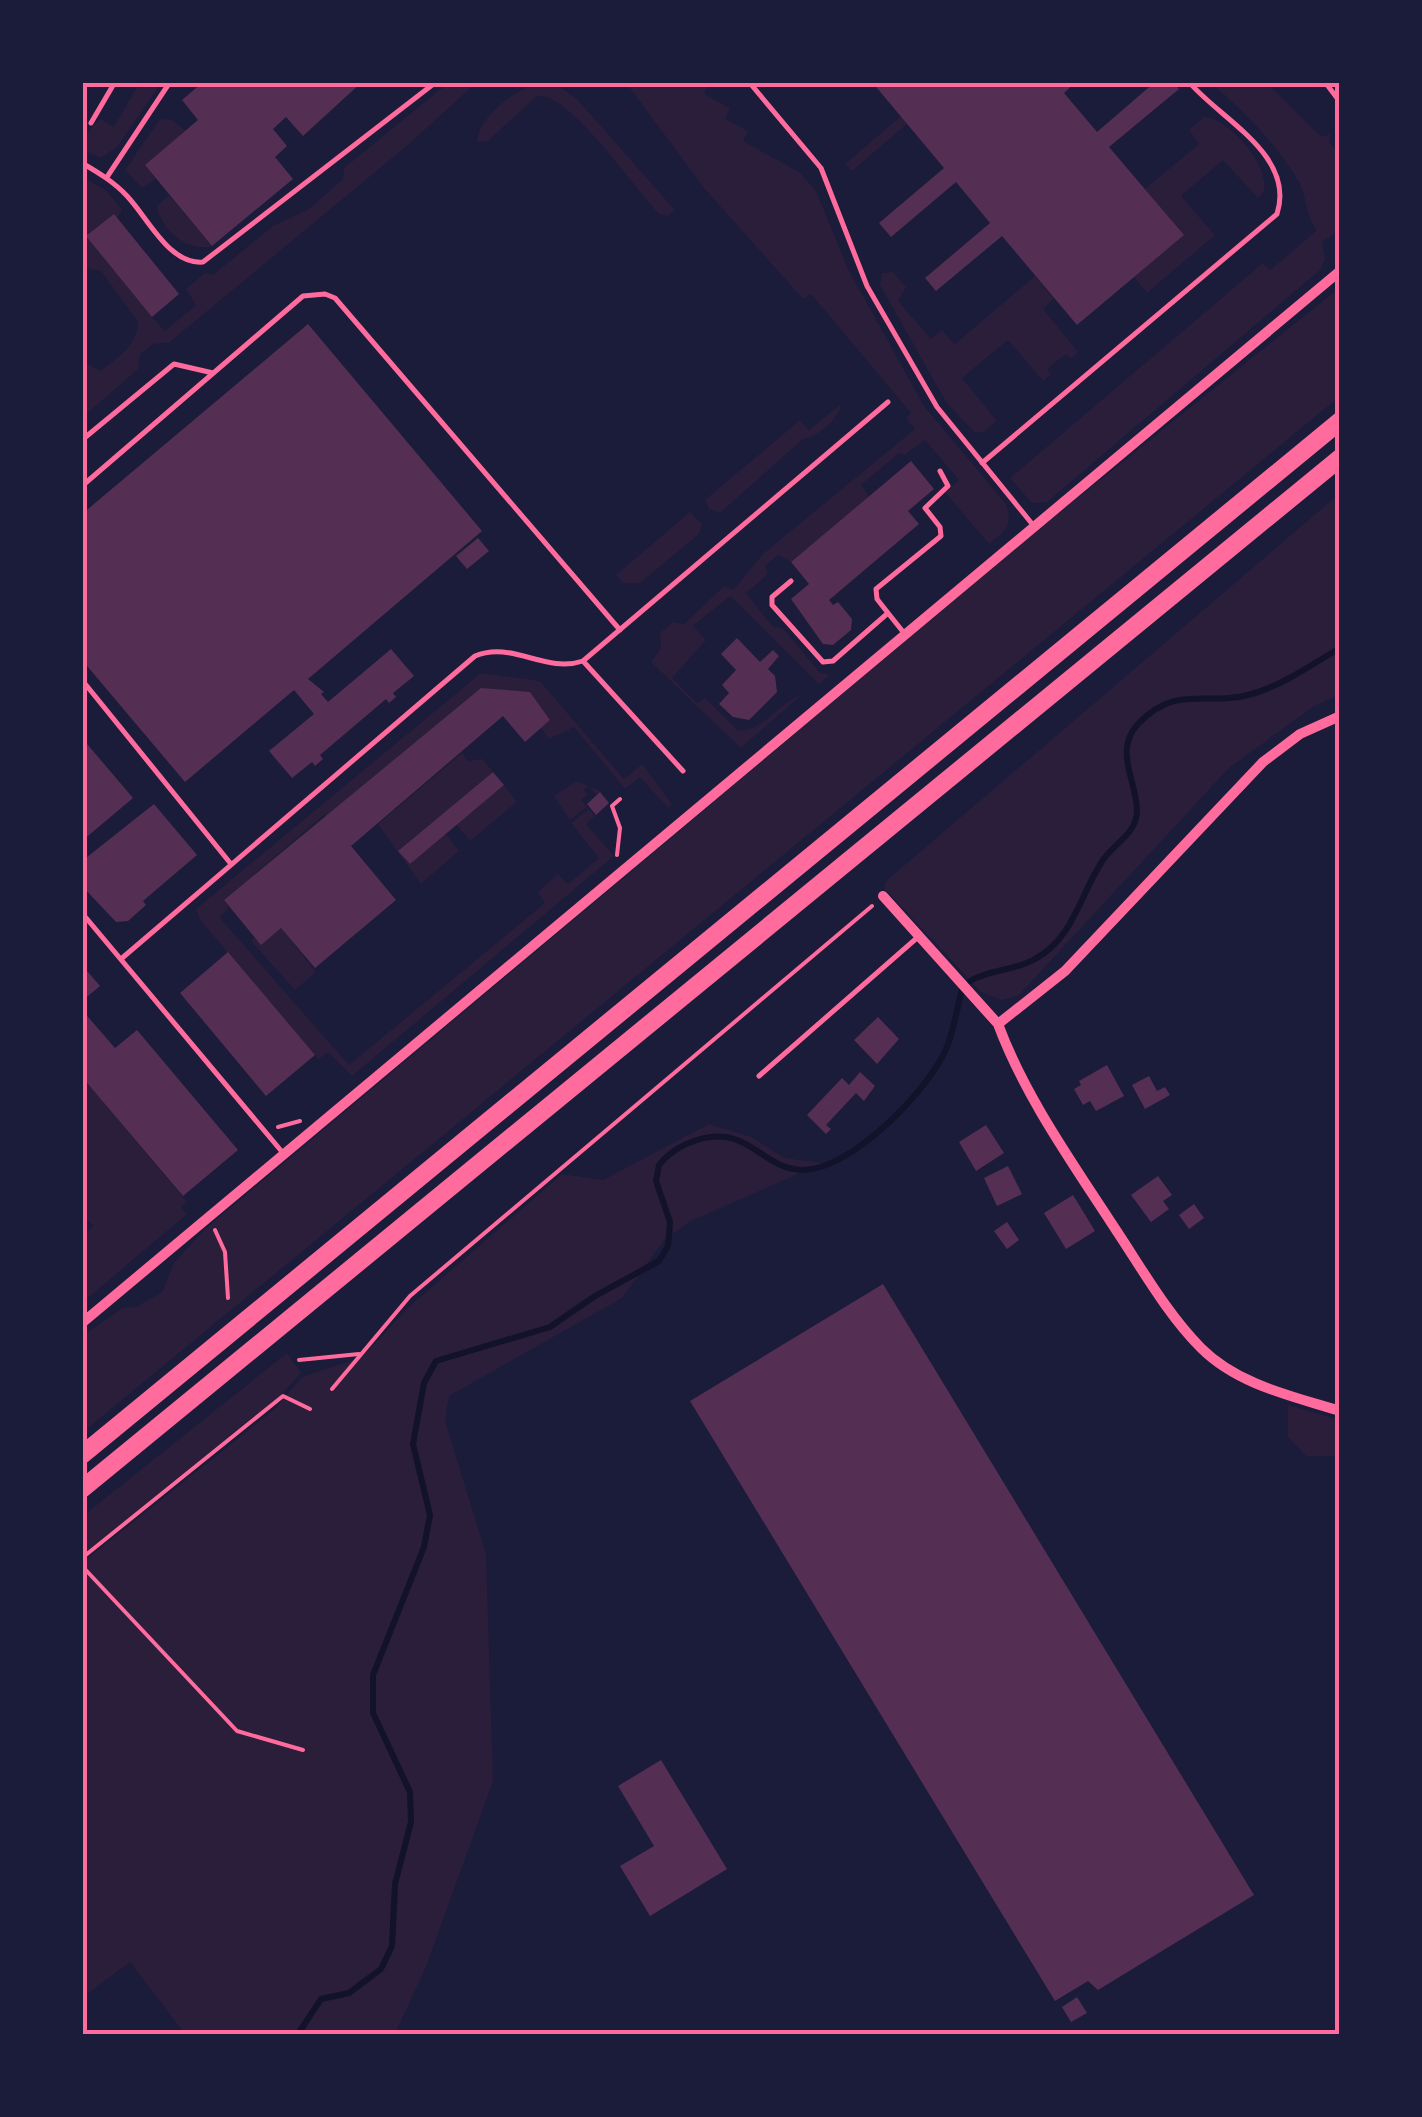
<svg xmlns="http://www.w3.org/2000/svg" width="1422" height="2117" viewBox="0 0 1422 2117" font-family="Manrope,sans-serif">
<rect width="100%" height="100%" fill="#1b1b3a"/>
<path fill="#2a1e3b" d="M140 82 161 83 117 147 101 158 85 151C83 139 90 126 101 119L114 127Z
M448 83H476L409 144 170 342 153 344 140 354 138 369 83 417V361L100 371C119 357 136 347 138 322L101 271 83 267V190L88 180 107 191 122 210 117 218 152 317 165 331 196 305 186 289 205 273 213 275 273 226 309 209 343 179 344 168Z
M537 83 560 87 577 99 675 210 668 216 659 214C636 190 568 91 537 96L488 141H477C480 115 513 92 537 83Z
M619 83 708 84 704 94 730 108 725 119 748 131 743 141 799 172 816 191 848 269 924 406 1005 503C1015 525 1005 531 989 544L945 492 959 480 925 440 905 455 899 453 861 485 869 497 791 562 778 555 765 566 768 574 746 593 773 627 783 628 819 672 830 675 819 684 730 596 693 626 706 640 672 678 697 703 705 698 737 730C762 734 780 701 801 695L741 748 651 662 661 648 660 633 673 622 684 624 724 586 733 590 764 553 915 429 906 418 911 413 811 294 803 299 704 188 630 88Z
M1210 83H1267L1317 133 1325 137 1330 133 1329 142 1339 153V231L1322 242 1325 260 1320 270 1047 502 1032 503 1010 478 1263 263 1270 270 1317 230C1304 213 1308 197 1297 179 1277 145 1241 107 1210 83Z
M901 116 907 124 852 171 845 164Z
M1204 117C1230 119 1270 166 1264 191L1258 198 1223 160 1181 196 1215 235 1147 293 1134 277 1183 235 1145 189 1199 144 1189 130Z
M160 119 172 120 186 131 145 165 156 179 142 188 125 170Z
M169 195 212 246C188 253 160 229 157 206Z
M893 272 906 287 898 301 931 339 942 330 955 344 1035 276 1054 299 1043 309 1078 352 1071 359 1066 354 1047 369 1051 374 1043 381 1008 340 962 378 997 421 984 432H974L946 402 880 285 882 273Z
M1339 288V397L83 1432V1336L122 1308 136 1307 162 1292 174 1263 205 1229 1038 530Z
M841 404C840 418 818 437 803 439L720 513 709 509 705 500 800 420 809 430Z
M1339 494V695L1314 706 1229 768 1018 996 1001 1000 981 992 885 889V882Z
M690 512 702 524 699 534 640 583H623L616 575Z
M481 673 540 681 624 779 642 764 672 804 668 808 640 777 625 789 574 727 549 739 541 728 550 720 530 693 327 818 324 815 224 900 229 907 220 918 349 1065 545 903 538 892 558 874 568 884 599 858 571 823 589 809 595 816 586 824 614 856 352 1076 328 1052 319 1059 315 1055 200 920 196 909Z
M462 753 468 761 483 759 493 772 399 850 410 864 445 833 459 851 421 884 378 824Z
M577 781 600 791 596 795 589 786 584 790 588 795 581 800 587 807 570 820 554 796Z
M504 785 517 802 470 841 456 824Z
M281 928 316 972 295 990 250 940Z
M82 1077 187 1202 181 1207 187 1214 83 1302V1236L93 1226 83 1214Z
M709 1124 751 1137 785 1158 823 1163 691 1221 665 1239 622 1298 449 1396 445 1421 486 1554 493 1781 426 1967 395 2034H185L130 1962 83 1997V1562L275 1409 302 1377 362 1357 410 1306 562 1174 603 1180Z
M287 1353 301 1373 282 1394 83 1554V1516Z
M1288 1405 1339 1420V1456H1306L1288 1437Z"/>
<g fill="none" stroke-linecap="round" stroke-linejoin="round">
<path stroke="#12122b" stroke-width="6" d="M970 981C990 969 1015 971 1035 959 1074 938 1080 894 1103 860 1114 843 1136 835 1137 811 1137 781 1113 751 1138 724 1176 683 1208 707 1252 694 1283 685 1311 665 1340 648
M298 2034 321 1999 349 1993 381 1969 392 1946 395 1884 411 1822 410 1792 373 1713V1675L424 1547 430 1515 413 1444 424 1383 436 1361 550 1327 595 1296 659 1261 668 1246 670 1222 656 1181 659 1165C669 1152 681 1145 697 1140 750 1124 760 1169 803 1170 851 1170 928 1091 946 1049 954 1031 957 1008 962 989"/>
</g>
<path fill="#542f53" d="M203 82H362L303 136 286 117 273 129 287 146 275 157 293 179 212 246 145 165 198 120 182 100Z
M872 82H1076L1064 93 1097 132 1155 82H1173L1179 89 1109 147 1184 235 1077 325 1002 236 936 291 925 278 990 223 956 182 891 237 879 223 944 168Z
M114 214 179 294 152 317 86 236Z
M308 324 482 531 308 679 324 692 321 694 328 702 391 649 414 676 393 693 396 697 389 703 386 699 320 755 323 759 315 766 312 762 292 778 269 751 314 714 294 690 185 782 82 660V514Z
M911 461 934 489 908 511 919 524 829 600 833 605 838 602 852 619 851 630 833 645 823 644 791 599 809 584 791 562Z
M478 538 489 551 467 569 456 556Z
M737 638 760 662 773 650 779 656 768 669 775 676 777 692 749 720 733 717 719 704 729 693 722 685 736 670 721 654Z
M481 688 530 692 550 720 525 742 503 716 351 846 396 900 315 968 281 928 261 945 224 900Z
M82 738 133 798 82 841Z
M493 772 504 785 410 864 398 851Z
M600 792 609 803 596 815 587 804Z
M154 804 197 855 143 901 146 905 128 921 116 922 82 886V861Z
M228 952 315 1055 266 1096 180 993Z
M82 965 100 986 82 1001Z
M82 1010 115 1048 137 1030 238 1150 183 1196 82 1077Z
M878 1017 899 1039 877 1064 854 1040Z
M1107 1065 1124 1096 1096 1111 1090 1101 1083 1105 1074 1089 1081 1085 1079 1081Z
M860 1072 875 1086 864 1101 856 1093 826 1125 831 1129 826 1134 807 1115 842 1078 849 1085Z
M1149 1076 1157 1091 1165 1087 1170 1095 1145 1109 1132 1085Z
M986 1125 1004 1153 976 1171 959 1142Z
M1008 1166 1022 1194 997 1206 984 1178Z
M1158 1176 1172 1195 1163 1201 1169 1209 1151 1222 1131 1195Z
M1073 1195 1095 1231 1066 1249 1044 1213Z
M1194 1204 1204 1218 1189 1229 1179 1215Z
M1007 1222 1019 1240 1007 1249 994 1231Z
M883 1284 1254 1895 1098 1990 1088 1981 1055 2001 690 1401Z
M661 1760 727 1869 650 1916 620 1866 654 1846 618 1786Z
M1077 1997 1087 2013 1071 2022 1062 2007Z"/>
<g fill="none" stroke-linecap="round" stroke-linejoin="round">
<path stroke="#ff6b9d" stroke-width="4" d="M617 855 620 828 612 806 620 799
M278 1127 300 1121
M215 1230 225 1252 228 1298
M299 1360 359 1354
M332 1389 410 1296 872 906
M82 1558 283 1396 310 1409
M82 1566 237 1731 303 1750"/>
<path stroke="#ff6b9d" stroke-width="5" d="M749 82 821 168 867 286 937 407 1033 525
M1325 82 1340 102
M91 123 115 82
M82 163C99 173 114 182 127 196 148 218 169 265 203 262L436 82
M107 177 170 82
M82 440 174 364 213 373
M982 463 1277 214C1296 155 1220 119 1189 82
M82 486 303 296 325 294 335 298 620 630
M791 581 772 597V605L823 662 833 661 888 613 904 633
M888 613 877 599 876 589 941 536 940 527 925 508 948 486 940 471
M583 661 683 771
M82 680 231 864
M82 913 283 1153
M121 959 475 656C512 640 545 674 583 661L888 402
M759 1076 918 937"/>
<path stroke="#ff6b9d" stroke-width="10" d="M883 896 998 1024C1025 1097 1074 1165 1116 1230 1142 1269 1168 1315 1201 1348 1238 1385 1292 1396 1340 1411
M998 1024 1065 971 1263 762 1300 734 1340 716
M82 1323 1340 271"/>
<path stroke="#ff6b9d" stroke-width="18" d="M82 1455 1340 421
M82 1489 1340 458"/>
</g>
<rect width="1422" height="2117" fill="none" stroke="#1b1b3a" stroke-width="170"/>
<rect x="85" y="85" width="1252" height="1947" fill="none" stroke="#ff6b9d" stroke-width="4"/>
</svg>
